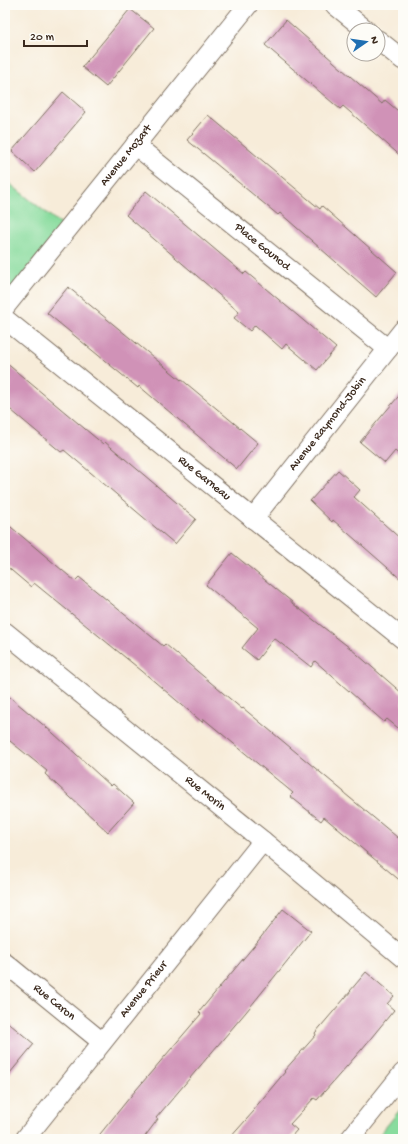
<svg xmlns="http://www.w3.org/2000/svg" width="408" height="1144" viewBox="0 0 408 1144" font-family="'Gochi Hand',sans-serif">
<rect width="100%" height="100%" fill="#fdfcf7"/>
<filter id="ink" filterUnits="userSpaceOnUse"><feTurbulence type="fractalNoise" baseFrequency=".025" numOctaves="2"/><feDisplacementMap in="SourceGraphic" scale="8" xChannelSelector="R" yChannelSelector="G"/><feConvolveMatrix kernelMatrix="1 2 1 2 8 2 1 2 1" color-interpolation-filters="sRGB"/></filter>
<filter id="wash" filterUnits="userSpaceOnUse"><feTurbulence type="fractalNoise" baseFrequency=".012" numOctaves="4" result="noise"/><feDisplacementMap in="SourceGraphic" scale="16" xChannelSelector="R" yChannelSelector="G"/><feGaussianBlur stdDeviation="0.9" result="paint"/><feColorMatrix in="noise" values="0 0 0 0 0 0 0 0 0 0 0 0 0 0 0 0 0 1.4 0 .05"/><feComposite in="paint" operator="in"/></filter>
<g filter="url(#wash)">
<rect width="100%" height="100%" fill="#f7ecd9"/>
<path fill="#89dc9e" stroke="#62835e" d="M5 180 63 226 5 298Z
M403 1106V1139H376Z"/>
<g id="blocks">
<path fill="#d092b7" d="M130 9 154 28 106 87 82 67Z
M286 20 382 104 385 100 403 115V158L343 106 340 109 265 45Z
M63 92 86 112 35 172 12 151Z
M208 115 320 209 322 206 397 272 376 297 280 213 278 215 187 140Z
M146 191 244 274 246 272 336 348 317 370 286 344 282 349 255 325 250 331 234 318 239 312 126 215Z
M68 287 181 380V379L258 443 237 469 139 386 138 388 47 313Z
M5 362 103 444 105 442 196 519 175 544 64 450 61 452 5 405Z
M403 391V458L395 451 385 463 360 442Z
M338 470 360 490 354 497 403 541V581L333 520 332 522 310 501Z
M5 522 75 581 79 577 163 646 165 644 242 709 243 708 303 758 344 792V793L403 842V883L324 817 321 821 290 796 293 793 204 719 202 722 142 671 34 583 31 587 5 565Z
M232 553 292 602V603L350 648 403 694V732L387 719 384 722 315 661 311 667 274 638 257 660 242 648 258 628 206 585Z
M5 693 53 733 111 786 113 784 134 803 108 832 45 774 47 771 5 737Z
M283 909 311 931 288 960 246 1012 156 1118 158 1119 143 1139H96L130 1097 201 1014 199 1012 258 941Z
M366 972 394 996 387 1004 394 1010 362 1049 317 1100 314 1098 290 1124 297 1130 289 1139H229L254 1111 253 1110 285 1072 284 1071 316 1035 315 1033 351 991H350Z
M5 1020 34 1044 5 1079Z"/>
</g>
</g>
<g filter="url(#ink)">
<use href="#blocks" fill-opacity="0" stroke="#7d6e5f" stroke-width="1"/>
<g fill="none" stroke-linecap="round" stroke-linejoin="round">
<g stroke="#7d6e5f" stroke-width="21">
<g id="street">
<path d="M335 5 366 30"/>
<path d="M378 40 403 60"/>
<path id="s1" d="M135 145 388 349"/>
<path id="s2" d="M5 307 248 5"/>
<path id="s3" d="M5 319 403 639"/>
<path id="s4" d="M253 519 403 330"/>
<path id="s5" d="M5 632 263 841 403 958"/>
<path id="s6" d="M5 963 102 1042"/>
<path id="s7" d="M25 1139 263 841"/>
<path d="M350 1139 403 1073"/>
</g>
</g>
<use href="#street" stroke="#fff" stroke-width="19"/>
</g>
</g>
<g text-anchor="middle" dominant-baseline="central" stroke-width="3" stroke-linejoin="round" paint-order="stroke">
<g font-size="12" fill="#3b2a1e" stroke="#fdfcf7">
<text stroke="none"><textPath href="#s2" startOffset="194">Avenue Mozart</textPath></text>
<text stroke="none"><textPath href="#s1" startOffset="163">Place Gounod</textPath></text>
<text stroke="none"><textPath href="#s4" startOffset="121">Avenue Raymond-Jobin</textPath></text>
<text stroke="none"><textPath href="#s3" startOffset="255">Rue Garneau</textPath></text>
<text stroke="none"><textPath href="#s5" startOffset="257">Rue Morin</textPath></text>
<text stroke="none"><textPath href="#s7" startOffset="191">Avenue Prieur</textPath></text>
<text stroke="none"><textPath href="#s6" startOffset="63">Rue Caron</textPath></text>
</g>
</g>
<rect width="408" height="1144" fill="none" stroke="#fdfcf7" stroke-width="20"/>
<g transform="translate(366 42) rotate(77)"><circle r="19" fill="#fdfcf7" stroke="#afa8a0"/>
<path d="M0-3L7 15L0 10L-7 15Z" fill="#1f6fb2"/>
<text y="-6" font-size="11" font-weight="bold" text-anchor="middle" fill="#3b2a1e">N</text>
</g>
<path d="M24 40v6h63v-6" fill="none" stroke="#3b2a1e" stroke-width="2"/>
<text x="30" y="40" font-size="12" fill="#3b2a1e" stroke="#fdfcf7" stroke-width="3" paint-order="stroke">20 m</text>
</svg>
